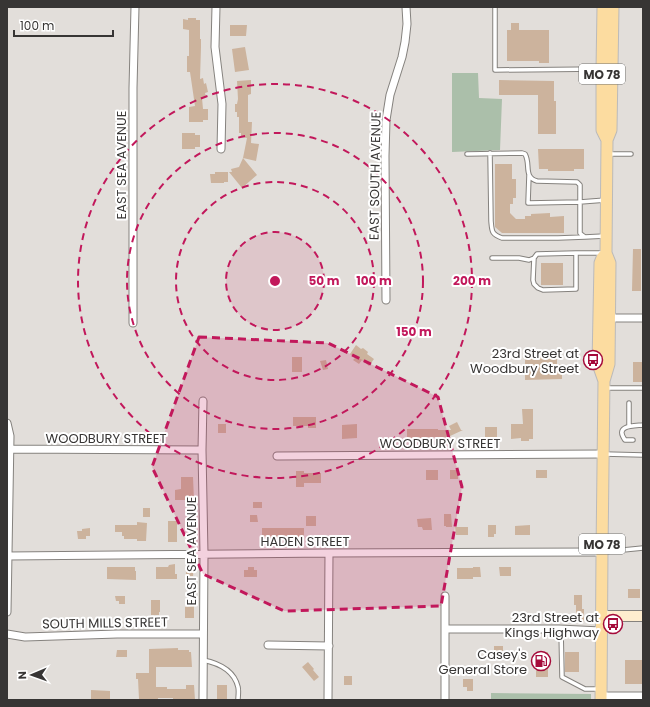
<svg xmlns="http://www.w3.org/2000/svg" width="650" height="707" viewBox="0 0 650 707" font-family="Poppins,sans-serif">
<rect width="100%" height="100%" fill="#e2deda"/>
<path fill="#abbfaa" d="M452 73H478L479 98 502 99 500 150 452 152Z
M491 693 591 694V700H491Z"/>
<path fill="#ccb39d" d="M188 18H196V20H200V39H201V47L200 79 203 78 204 84 206 83 208 92 205 93 206 97 202 98 203 109H208V120H203V122H189V107L195 106 190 72H187V56H189V30L183 29V19L188 20Z
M511 23H519V30H549V63H539V61H507V30H511Z
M230 25H247L246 36H230Z
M245 47 249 70 235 72 232 49Z
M251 80V94L248 95V122H252L251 143 259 144 256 161 243 158 257 175 242 188 229 172H232L231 169 239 167 243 158 247 138 241 137V133H239V117H237V112H235V104H237L238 99 237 81Z
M499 80 554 81V101H556V134H538V95H499Z
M182 133H195V135H200V147H195V149H182Z
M538 149H584V169H574V171H548V169H539Z
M495 164H512V179H516V198H513V204H510V213L516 219H525V216H531V214L550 213V217L564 216V233H502L495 227Z
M215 172H228V182H224V183H211L210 174H215Z
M633 249H641V291H632Z
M541 263H563V285H541Z
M356 345 361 349 363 348 368 352 367 354 374 359 369 366 362 360 359 364 353 360 355 358 350 354Z
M557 352V364H562V379L525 380V373H520L519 366H525V353Z
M292 357H302V372H292Z
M326 360 328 369 323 370 320 361Z
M633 362H643V382H633Z
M522 409H533V439H529V441H521V438L511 439V424H523Z
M293 417H316V428H308V426H293Z
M457 422 461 430H463L448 437V438H438V437L407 439V429H438V430H451L449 426Z
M218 424H226V433H218Z
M357 424V438L342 439V425Z
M485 427H497V438H485Z
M426 470H438V480H426Z
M450 470H458V479H450Z
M536 470H547V478H536Z
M296 471H304V473H321V483H304V487H296Z
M181 477H193L194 500H175V490L181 489Z
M253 502H262V508H253Z
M143 508H150V517H143Z
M444 514H451L452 527H446V526H444Z
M250 515H257L258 522H250Z
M306 516H316V526H306Z
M431 518 432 530H423L422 527H418L417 519Z
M168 521H177V542H168Z
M137 522 147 523 146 541H137V539H124V536H122V532H115V525H137Z
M488 525H496V534H494V537H488Z
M530 525V535H515V526Z
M455 527H468V535H456Z
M90 528V536H86V539H78L77 531H82V529Z
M262 528H304V539H301V542H297V543H291V538H262Z
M175 564V574H177V579H156V567H168L169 565Z
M107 567H135V571H136V580L107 579Z
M186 567 194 568 193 576H186Z
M248 567H254V570H257V577H244V570H248Z
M473 567H480L481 577H473V579H457V568H473Z
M499 567H511V576H500Z
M628 589H640V598H628Z
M574 595H582V609H584V622H576V605H574Z
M115 596H125V604H119V601H116Z
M151 600H160V612H159V615H151Z
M194 606V618H185V607Z
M494 646H503V655H494Z
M178 648V650H189V652H191L192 667H156V687H167V689H186V685H194L195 700 173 699V698H158V699H139L138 679H136V673H149V649Z
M117 650H127V657H116Z
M536 652H548V677H536Z
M565 652H579V672H565Z
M625 660H643V684H625Z
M308 662 314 669 313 670 319 677 314 681 302 667Z
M344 676H352V685H344Z
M463 679H473V691H467V687H463Z
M217 685H227V700H217Z
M91 690 110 691V700H91Z"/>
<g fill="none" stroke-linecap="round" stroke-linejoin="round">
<g stroke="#85827e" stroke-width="5.5">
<path id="lane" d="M495 7V70L601 69
M490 153 491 221C492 231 491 234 502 238H558L585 237
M467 154 522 153 525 154C531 164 523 177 537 181L577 182 580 185V202L606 200
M608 154H631
M529 175 528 203 580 202V233L582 235 585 237 605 236
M492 258H519L529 260 534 258 537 254 576 253
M534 258 533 280 534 284 538 288 543 290 576 289V253H603
M605 388H643
M629 403V426
M633 440H625C614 425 634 426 643 425
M604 454 643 455
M603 552 643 548
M561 629 562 677 585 689H600
M203 660C218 663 234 670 238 687 239 691 238 696 238 700"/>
</g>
<g stroke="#85827e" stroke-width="9">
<path id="street" d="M216 7 215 47 222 104 221 149
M386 300 385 156 386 120 390 95 402 57 405 42 407 24 406 7
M605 318H643
M133 323V88L135 7
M203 401 202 450 204 554 203 700
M7 423 10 436 7 612
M9 449 202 450
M277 456 603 454
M8 556 329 553 602 552
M445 596V700
M445 629H559L601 631
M7 634 25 637 117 634H203
M268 645 329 646
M601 696H643
M328 700 329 553"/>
</g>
<g stroke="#85827e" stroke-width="12">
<path id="secondary" d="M601 616H643"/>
</g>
<g stroke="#bbbaba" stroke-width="13">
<path id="primary" d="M603 7 602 69V130L607 140
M604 381 598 364 600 263 602 258 606 253
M601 700 602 552 604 381 609 364 610 263 606 253 607 140 611 130 613 7"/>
</g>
<use href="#lane" stroke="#fff" stroke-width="3.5"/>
<use href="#street" stroke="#fff" stroke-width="7"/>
<use href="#secondary" stroke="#feedcf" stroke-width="10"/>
<use href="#primary" stroke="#fcdca0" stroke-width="11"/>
</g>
<path fill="#c2185b" fill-opacity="0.2" stroke="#c2185b" stroke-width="3" stroke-dasharray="8 5" stroke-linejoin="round" d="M199 337 328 343 438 397 462 487 441 606 284 611 203 574 152 467Z"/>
<circle cx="275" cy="281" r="49" fill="#c2185b" fill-opacity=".12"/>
<g fill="none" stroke="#c2185b" stroke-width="2" stroke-dasharray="7 5">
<circle cx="275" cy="281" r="49"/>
<circle cx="275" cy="281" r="99"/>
<circle cx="275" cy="281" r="148"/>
<circle cx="275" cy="281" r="197"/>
</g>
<defs>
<g id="bus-ring" transform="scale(1)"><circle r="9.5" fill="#fff" stroke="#a50b3a" stroke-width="1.5"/><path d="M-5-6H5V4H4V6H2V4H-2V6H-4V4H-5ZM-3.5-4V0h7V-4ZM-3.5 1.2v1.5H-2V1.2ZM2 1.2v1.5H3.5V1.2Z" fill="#a50b3a"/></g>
<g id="fuel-ring" transform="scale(1)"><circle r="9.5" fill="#fff" stroke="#a50b3a" stroke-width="1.5"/><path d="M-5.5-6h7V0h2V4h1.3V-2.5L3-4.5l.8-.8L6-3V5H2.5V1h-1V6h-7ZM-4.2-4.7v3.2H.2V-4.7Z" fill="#a50b3a"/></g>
</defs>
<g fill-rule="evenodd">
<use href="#bus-ring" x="593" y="360"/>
<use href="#bus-ring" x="613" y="624"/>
<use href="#fuel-ring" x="541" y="661"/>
</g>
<g text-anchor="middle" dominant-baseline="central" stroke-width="4" stroke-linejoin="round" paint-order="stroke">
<g fill="#fff" stroke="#737271" stroke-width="1">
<rect x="579" y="64" width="46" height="20" rx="3"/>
<rect x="579" y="534" width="46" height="20" rx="3"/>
</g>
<g font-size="12" font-weight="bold" fill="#373534">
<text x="602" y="74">MO 78</text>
<text x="602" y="544">MO 78</text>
</g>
<g font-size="13" fill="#373534" stroke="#fff">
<text transform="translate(121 165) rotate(-90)">EAST SEA AVENUE</text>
<text transform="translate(375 176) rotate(-89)">EAST SOUTH AVENUE</text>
<text x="106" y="438">WOODBURY STREET</text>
<text x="440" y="443">WOODBURY STREET</text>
<text x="305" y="541">HADEN STREET</text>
<text transform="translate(191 551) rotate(-90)">EAST SEA AVENUE</text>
<text transform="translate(105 623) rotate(-1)">SOUTH MILLS STREET</text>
</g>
<g font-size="13" fill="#373534" stroke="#fff" text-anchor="end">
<text x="579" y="353">23rd Street at<tspan x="579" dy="15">Woodbury Street</tspan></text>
<text x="599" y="617">23rd Street at<tspan x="599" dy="15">Kings Highway</tspan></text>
<text x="527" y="654">Casey's<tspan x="527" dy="15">General Store</tspan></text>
</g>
</g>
<circle cx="275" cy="281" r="6" fill="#c2185b" stroke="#fff" stroke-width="2"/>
<g font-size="12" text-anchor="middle" font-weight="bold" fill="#c2185b" stroke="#fff" stroke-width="4" stroke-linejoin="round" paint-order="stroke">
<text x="324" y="285">50 m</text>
<text x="374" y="285">100 m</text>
<text x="472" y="285">200 m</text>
<text x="414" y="336">150 m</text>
</g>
<rect width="650" height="707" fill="none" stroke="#373534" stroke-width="16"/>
<g transform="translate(32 675) rotate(268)" stroke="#ffffff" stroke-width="3" paint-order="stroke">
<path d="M0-3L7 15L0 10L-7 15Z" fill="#373534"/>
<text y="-6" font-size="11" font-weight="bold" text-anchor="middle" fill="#373534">N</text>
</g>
<path d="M14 30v6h99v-6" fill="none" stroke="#373534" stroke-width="2"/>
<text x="20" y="30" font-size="12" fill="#373534" stroke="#ffffff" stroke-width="3" paint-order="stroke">100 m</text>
</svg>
